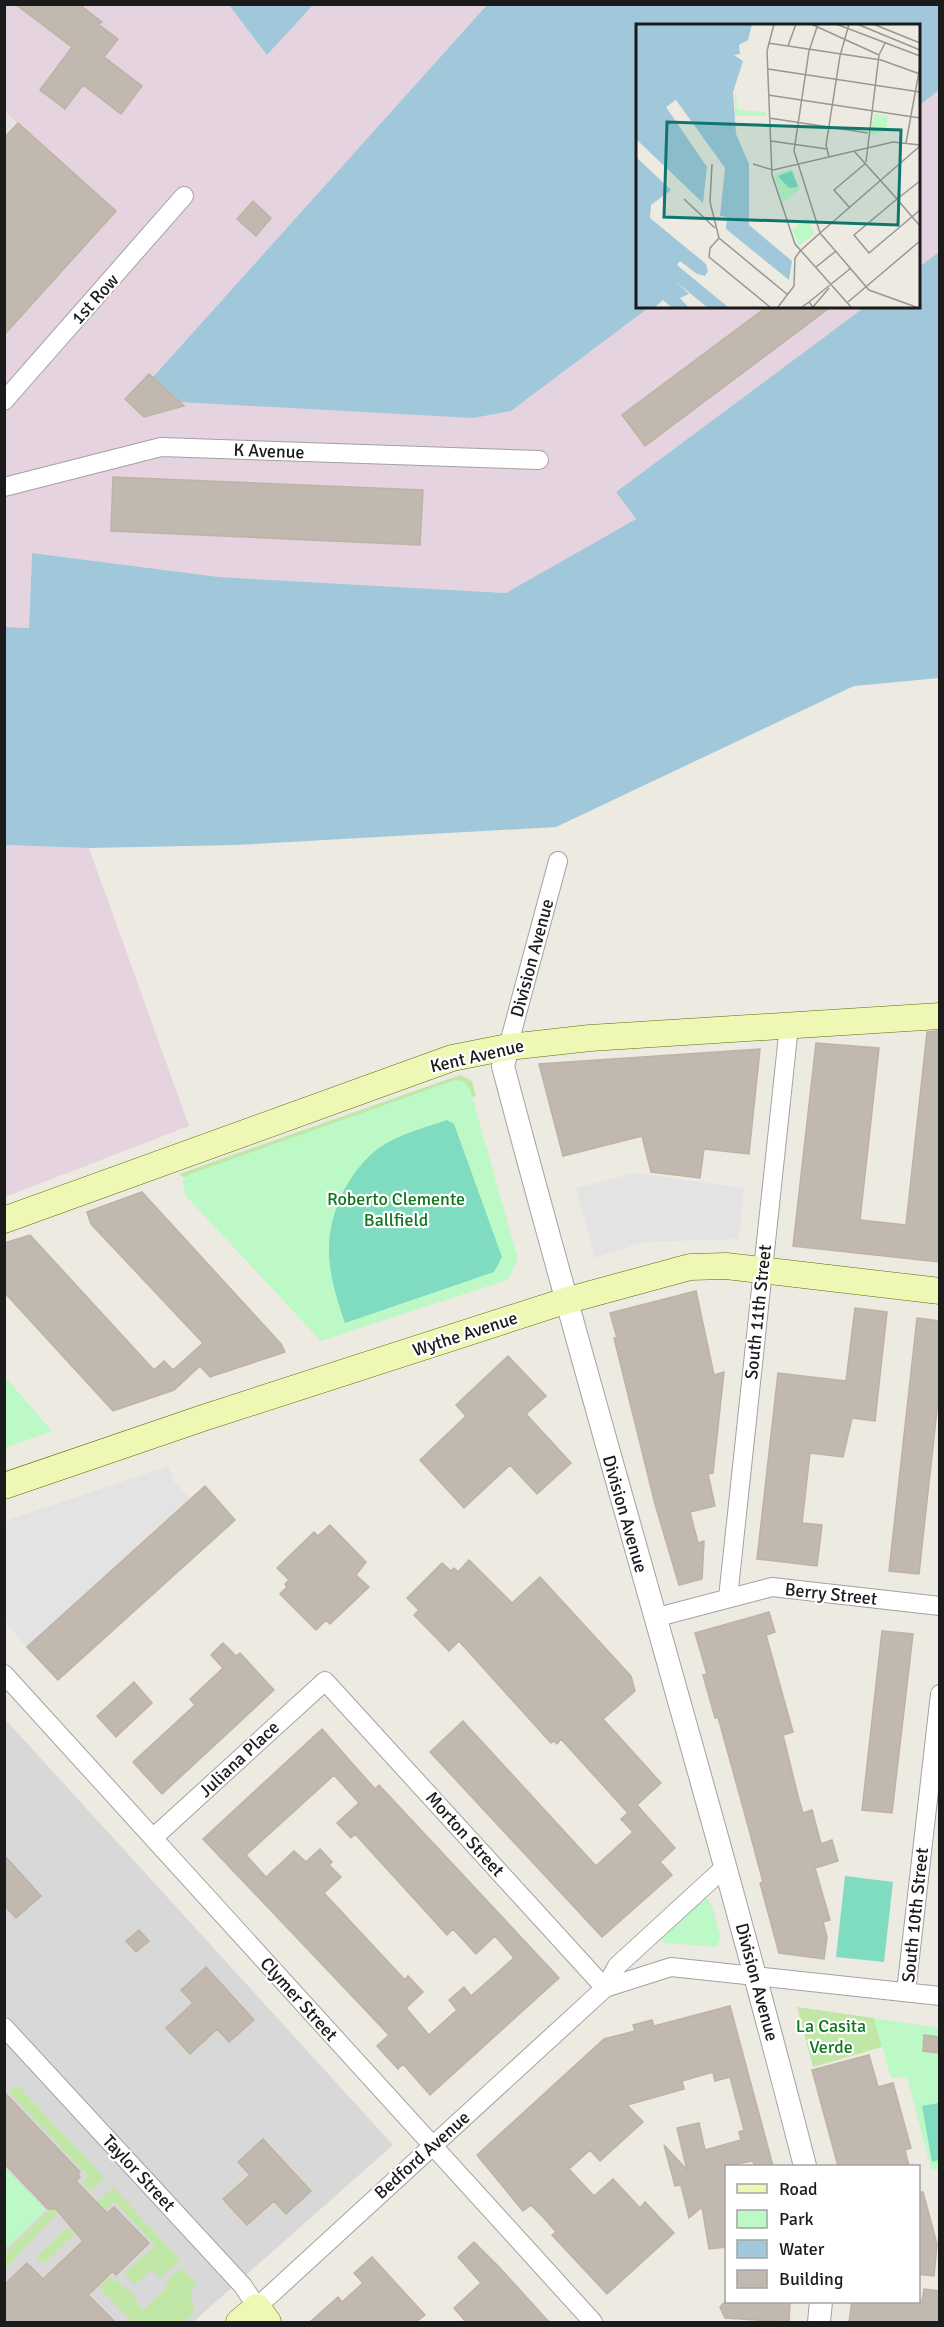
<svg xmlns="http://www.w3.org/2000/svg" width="944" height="2327" viewBox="0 0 944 2327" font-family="Signika,sans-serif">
<rect width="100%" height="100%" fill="#edeae1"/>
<path fill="#d9d8d8" d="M4 1718 393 2145 193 2322H5Z"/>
<path fill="#e6d3e0" d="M5 5H229L267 54 313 5H487L153 377 180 402 511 411 651 306H866L616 492 636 519 506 593 219 577 32 553 29 628 5 627Z
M939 90V252L919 267V106Z
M5 845 89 848 189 1126 5 1197Z"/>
<path fill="#c0e7a6" d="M460 1075 472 1081 476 1096 199 1179 183 1177 179 1174Z
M797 2007 874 2018 882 2047 813 2067Z
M17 2085 105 2178 91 2191 82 2182 88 2176 9 2092Z
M113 2187 180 2260 160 2278 152 2269 135 2285 124 2273 155 2245 115 2202 89 2225 82 2217Z
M66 2193 71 2198 5 2269V2254Z
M67 2228 76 2233 43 2264 36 2257Z
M182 2268 197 2285 191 2291 194 2313 184 2322H132L99 2287 110 2277 131 2292 143 2310 168 2286 166 2281Z"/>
<path fill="#bdf8c7" d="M455 1080 463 1081 470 1089 518 1259 507 1280 321 1341 187 1197 184 1192 183 1180 190 1174Z
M4 1377H5L52 1431 5 1448Z
M706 1897 712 1906 721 1938 716 1947 664 1943 662 1938Z
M874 2018 939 2028V2170L931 2169 907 2077 891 2078Z
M4 2167 46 2210 8 2247 4 2243Z"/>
<path fill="#7fdcc1" d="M447 1120 454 1124 502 1257 494 1272 345 1323C328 1274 320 1239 344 1190 353 1174 364 1159 379 1148 399 1134 424 1128 447 1120Z
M845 1876 893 1882 884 1962 836 1957Z
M939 2103V2160L932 2162 922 2106Z"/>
<path fill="#e3e3e3" d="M5 111 18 123 5 138Z
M635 1173 744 1188 739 1239 644 1242 595 1258 576 1188Z
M168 1466 173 1480 190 1499 27 1647 5 1622V1521Z"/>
<path fill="#a1c8da" d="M229 5H313L267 55Z
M487 5H939V90L919 106 918 26H638V306H651L511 411 473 418 180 402 153 377Z
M939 252V678L854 686 556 827 236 845 89 848 5 845V627L29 628 32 553 219 577 506 593 636 519 616 492 866 306H918L919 267Z"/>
<path fill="#c1b9b0" stroke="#beb2a4" stroke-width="1.5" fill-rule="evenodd" d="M15 4H79L102 22 98 24 118 39 104 57 142 86 121 114 83 85 65 109 40 90 72 47Z
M18 123 116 211 4 335V138Z
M253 201 271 218 256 236 237 219Z
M768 306H832L645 446 622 415Z
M149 374 184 406 144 417 125 399Z
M113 477 423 490 420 545 111 531Z
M939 1031V1262L793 1246 816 1043 879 1048 860 1220 906 1225 927 1032Z
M760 1049 749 1154 704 1149 700 1178 651 1172 642 1136 563 1156 539 1064Z
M142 1192 281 1344 285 1352 210 1377 200 1366 174 1390 113 1411 4 1292V1243L30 1235 154 1370 164 1361 173 1370 203 1343 91 1224 87 1212Z
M696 1291 714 1375 724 1372 713 1473 708 1474 715 1506 690 1512 698 1543 704 1541 702 1579 679 1585 655 1504 614 1338H617L610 1313Z
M855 1308 887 1312 875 1421 852 1418 843 1457 810 1453 802 1523 822 1525 817 1566 757 1559 778 1373 846 1381Z
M917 1318 939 1321V1392L919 1574 889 1571Z
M508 1356 546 1396 526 1414 571 1463 537 1494 510 1465 464 1508 420 1460 466 1416 456 1405Z
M205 1486 235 1520 58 1680 27 1647Z
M330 1525 366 1562 356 1575 369 1587 330 1624 326 1620 316 1630 280 1594 287 1587 285 1584 289 1580 277 1568 314 1532 318 1536Z
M469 1560 512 1603 540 1577 631 1676 635 1691 603 1719 661 1783 637 1805 675 1848 660 1862 672 1875 602 1937 430 1752 463 1721 596 1866 633 1832 621 1819 628 1813 561 1739 557 1744 554 1741 551 1743 459 1641 449 1651 414 1615 419 1610 407 1598 442 1563 451 1571 454 1568 458 1572Z
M769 1612 775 1632 766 1635 793 1732 783 1735 798 1796 803 1813 812 1810 821 1844 832 1840 838 1861 815 1868 830 1920 823 1922 827 1937 824 1959 779 1953 760 1883 763 1882 744 1811 718 1717 715 1718 703 1675 707 1674 695 1633Z
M882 1631 913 1634 892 1813 862 1810Z
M223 1643 236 1656 240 1653 274 1690 162 1794 133 1762 195 1705 190 1699 223 1668 211 1655Z
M134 1682 152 1703 116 1737 97 1716Z
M322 1729 375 1789 379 1785 559 1978 430 2095 403 2064 398 2069 377 2046 389 2035 203 1839ZM334 1775 359 1803 337 1823 351 1838 355 1834 447 1935 453 1929 476 1954 495 1936 514 1958 471 1996 464 1987 449 2000 457 2010 429 2035 406 2008 423 1992 408 1976 405 1980 324 1893 341 1877 329 1865 332 1862 320 1849 306 1862 294 1851 266 1877 246 1855Z
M4 1855 41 1896 16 1918 4 1905Z
M139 1930 149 1941 136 1952 126 1941Z
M206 1967 254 2020 229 2042 217 2029 190 2054 166 2028 193 2003 181 1990Z
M730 2006 773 2166H754L753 2161 726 2166V2247L709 2249 702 2207 689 2218 681 2185 675 2186 664 2145 687 2170 677 2128 699 2123 705 2150 741 2140 739 2132 744 2130 730 2077 715 2081 713 2072 682 2081 684 2089 627 2105 643 2122 600 2161 590 2150 569 2169 594 2196 613 2179 640 2208 645 2202 674 2233 607 2294 552 2235 556 2232 544 2218 531 2205 523 2211 477 2155 604 2039 635 2031 633 2025 652 2020 654 2026Z
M924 2035 939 2037V2053L923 2051Z
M869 2055 878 2087 893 2083 911 2148 905 2150 909 2166H838L812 2070Z
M4 2092 80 2172 78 2174 80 2177 76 2181 107 2213 114 2207 149 2243 116 2275 113 2271 88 2295 115 2322H4V2285L27 2263 43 2279 83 2241 56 2209H48L4 2163Z
M263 2139 311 2191 286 2214 274 2201 247 2225 223 2199 250 2175 238 2162Z
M918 2192H923L937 2244 934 2276 918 2274Z
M474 2242 500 2268 549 2322H466L454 2308 481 2283 458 2257Z
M372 2257 425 2315 416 2322H310L338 2297 342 2302 363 2283 354 2273Z
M924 2289 939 2291V2322H849L852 2301H922Z
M726 2301H790L789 2322 725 2318 720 2307Z"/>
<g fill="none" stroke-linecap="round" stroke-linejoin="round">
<g stroke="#a2a2a2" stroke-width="20">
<path id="minor" d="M4 401 184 196
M4 487 161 447 539 460
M508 1047 558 861
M728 1598 789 1026
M654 1618 772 1587 940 1606
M4 1674 593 2322
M153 1838 325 1681 605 1988
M605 1988 671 1967 940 1996
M906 1992 940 1694
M4 2027 243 2286 257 2307 605 1988 617 1966 725 1867"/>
</g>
<g stroke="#a2a2a2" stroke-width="24">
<path id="tertiary" d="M508 1047 503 1066C600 1434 711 1798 805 2166
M819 2322 821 2302"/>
</g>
<g stroke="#596e06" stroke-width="27">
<path id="secondary" d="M4 1220 452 1058 508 1047 590 1038 940 1016
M4 1486 203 1418 565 1301 690 1267 726 1266 940 1291
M239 2322 257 2307 268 2322"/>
</g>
<use href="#minor" stroke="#fff" stroke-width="18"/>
<use href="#tertiary" stroke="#fff" stroke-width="22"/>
<use href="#secondary" stroke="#eef8b4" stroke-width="26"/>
</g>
<g text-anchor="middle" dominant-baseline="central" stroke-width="4.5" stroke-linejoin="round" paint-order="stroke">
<g font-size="18" fill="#1b1b1b" stroke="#fff">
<text transform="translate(95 299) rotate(-48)">1st Row</text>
<text transform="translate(269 451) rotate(2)">K Avenue</text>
<text transform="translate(532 958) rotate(-75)">Division Avenue</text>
<text transform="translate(477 1056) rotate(-13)">Kent Avenue</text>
<text transform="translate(758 1312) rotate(-84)">South 11th Street</text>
<text transform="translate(465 1334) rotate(-18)">Wythe Avenue</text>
<text transform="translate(625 1514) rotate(74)">Division Avenue</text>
<text transform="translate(831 1594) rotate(6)">Berry Street</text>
<text transform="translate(239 1759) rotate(-43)">Juliana Place</text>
<text transform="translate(465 1834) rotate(48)">Morton Street</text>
<text transform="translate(915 1915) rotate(-84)">South 10th Street</text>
<text transform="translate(757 1982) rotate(75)">Division Avenue</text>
<text transform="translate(299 1999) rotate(48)">Clymer Street</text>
<text transform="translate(422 2155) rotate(-42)">Bedford Avenue</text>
<text transform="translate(139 2173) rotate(47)">Taylor Street</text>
</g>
<g font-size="18" fill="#0d761f" stroke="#fff">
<text x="396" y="1199">Roberto Clemente<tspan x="396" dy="21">Ballfield</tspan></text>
<text x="831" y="2026">La Casita<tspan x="831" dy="21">Verde</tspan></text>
</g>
</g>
<g transform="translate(636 24)">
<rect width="284" height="284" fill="#edeae1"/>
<path d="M99 64 102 86 130 88V92H99ZM238 90 252 92 250 107 234 112ZM156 145 164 165 147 179 138 151ZM172 193 178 210 163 222 156 206Z" fill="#bdf8c7"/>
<path d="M156 147 162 163 153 164 142 152Z" fill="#7fdcc1"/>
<path d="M0 0H116L112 16 103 21 104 30 98 31 107 37 97 68 100 110 113 140V201L156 237 153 256 90 205 91 193 84 192 89 144 40 76 30 83 71 143 67 179 0 115ZM0 133 35 166 15 181 14 194 70 240 72 247 69 252 61 250 44 237 41 241 92 283H71L39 257 53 270 44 274 52 283H35L27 276 19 283H0Z" fill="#a1c8da"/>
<path fill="none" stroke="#a1c8da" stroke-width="3" d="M49 0 53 38 84 77M73 0 68 22 86 79M0 76 27 59 44 42 62 0M0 86 40 63 86 79 89 85"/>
<path fill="none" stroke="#999792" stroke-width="1.5" d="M138 0 131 27 136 151 159 220 215 283M175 0 243 31M200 0 284 32M221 0 284 26M237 0 284 19M132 19 245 36 284 50M152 22 160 0M132 45 284 68M132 71 284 94M133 94 232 109M135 117 191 125M270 119 284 42M218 127 261 175 218 211 233 229 284 186M193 133 190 121 204 32 213 0M230 138 243 31 249 19M76 140 74 178 83 214 152 271M117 140 137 146 257 118 284 121M284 157 261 175 284 202M48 175 79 204M214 184 198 166 230 139M83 214 74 224 73 233 134 283M164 227 184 209 158 127 173 27 182 0M180 243 200 227M173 278 215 244M212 278 284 217M142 283 158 262 159 234 164 227M166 283 173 278 177 283 193 264M280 283 233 266 184 209 284 122"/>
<path fill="#0f766e" fill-opacity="0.15" stroke="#0f766e" stroke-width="3" d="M31 98 265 106 262 201 28 193Z"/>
<rect width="284" height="284" fill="none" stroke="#1b1b1b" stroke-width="3"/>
</g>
<rect width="944" height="2327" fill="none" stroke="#1b1b1b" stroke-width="12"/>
<rect x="725" y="2165" width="195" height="138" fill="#ffffff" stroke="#a4a4a4" stroke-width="1.5"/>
<rect x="737" y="2184" width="30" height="9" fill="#eef8b4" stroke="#a4a4a4" stroke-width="1.5"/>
<text x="779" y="2195" font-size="18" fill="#1b1b1b">Road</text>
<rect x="737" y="2210" width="30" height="18" fill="#bdf8c7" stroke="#a4a4a4" stroke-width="1.5"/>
<text x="779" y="2225" font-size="18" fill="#1b1b1b">Park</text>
<rect x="737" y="2240" width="30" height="18" fill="#a1c8da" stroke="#a4a4a4" stroke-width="1.5"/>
<text x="779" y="2255" font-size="18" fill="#1b1b1b">Water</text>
<rect x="737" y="2270" width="30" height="18" fill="#c1b9b0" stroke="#a4a4a4" stroke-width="1.5"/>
<text x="779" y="2285" font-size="18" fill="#1b1b1b">Building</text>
</svg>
